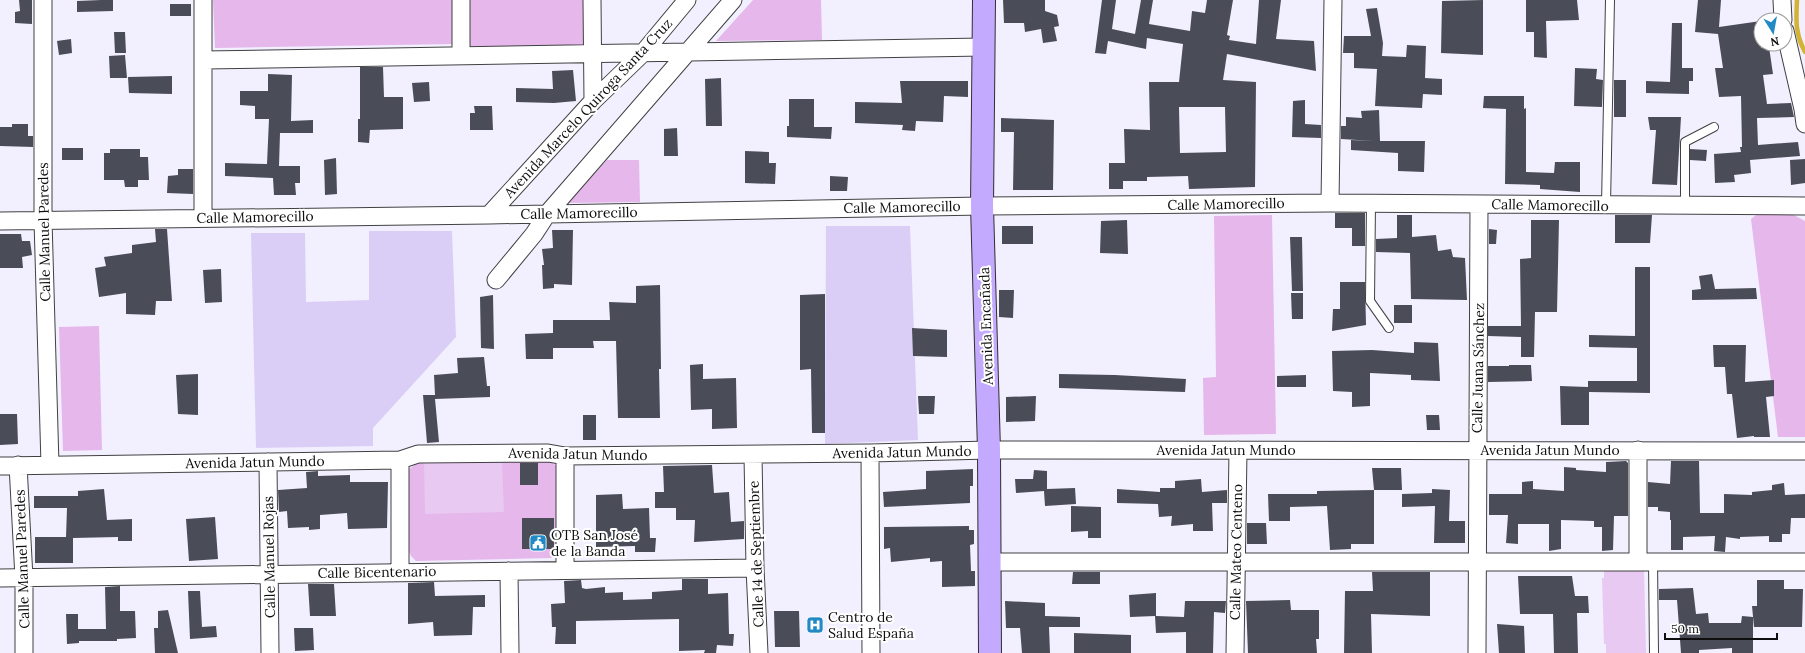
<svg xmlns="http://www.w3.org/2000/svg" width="1805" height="653" viewBox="0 0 1805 653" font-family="Lora,serif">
<rect width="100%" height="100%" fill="#f2efff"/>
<path fill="#dbcef6" d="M826 226H910L918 440 825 444Z
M369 231H452L456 337 373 428V446L256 448 251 233H305L306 302 369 300Z"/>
<path fill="#e5b7eb" d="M213 0H453L454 44 215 48Z
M470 0H586V46H470Z
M753 0H821L822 40 716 41Z
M607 160H639L640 202 566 203Z
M1761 211 1790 213 1805 221V437H1778L1751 219Z
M1272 215 1276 434 1204 435 1203 378 1216 377 1214 216Z
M99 326 102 450 63 451 59 327Z
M550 461 559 468V552L551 558 416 561 411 556 408 549V470L417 463Z"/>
<path fill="#e8c9f2" d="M502 461 504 512 425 514 424 463Z
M1604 570H1644L1646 653H1606V644H1604L1602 578H1604Z"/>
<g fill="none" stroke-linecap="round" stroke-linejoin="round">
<path stroke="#d2b336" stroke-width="4.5" d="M1797 0C1796 20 1795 34 1805 52"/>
</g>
<path fill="#4a4d57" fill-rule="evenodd" d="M19 0H32V24L15 23V12L20 11Z
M101 0H113V11L77 12V1Z
M1003 0H1045V11L1057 15 1059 26 1054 27 1057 41 1043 43 1041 29 1025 32 1024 23H1004Z
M1102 0H1116L1112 29 1135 34 1141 0H1153L1149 24 1190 31 1192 11 1205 13 1207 0H1233L1227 35 1230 36 1229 40 1256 44 1259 0H1281L1276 39 1314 41 1316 71 1227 54 1223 80 1256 82 1255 187 1189 189 1188 176 1147 177V181H1123V189H1109V163H1125L1124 129 1150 130 1149 82H1179L1183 44 1147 38 1146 49 1108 41 1106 54 1095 53ZM1179 107H1225L1226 152 1180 153Z
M1483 0V55L1441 53 1442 1Z
M1526 0H1577L1579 20 1546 21 1547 58 1534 57V32H1526Z
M1698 0H1721L1719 27 1761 21V48L1769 47 1773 74 1763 75 1767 104 1791 103 1794 117 1757 118 1758 145 1798 142 1800 156 1750 160 1751 173 1734 175 1735 182 1715 183 1714 154 1741 152 1740 147H1742L1741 96 1719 97 1715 68H1723L1718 34 1695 32Z
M170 4H191V16H170Z
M1377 8 1383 43 1382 56 1406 57 1407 45 1426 46 1425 78 1442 79V95L1423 94 1422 108 1375 106 1377 69 1354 68V53H1343L1344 36H1371L1366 9Z
M1672 23H1682V68H1693V81H1689V94L1646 93V81L1670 82Z
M114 32H125L126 53H115Z
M71 39 72 53 59 55 57 41Z
M125 55 127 78H110L109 56Z
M360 67H383L384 97H403V129L370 130 369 143 358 142V119H360Z
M1575 68 1597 69 1596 79 1603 80 1602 107 1574 106Z
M573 70 576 101 554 103 516 102V88L553 89 552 71Z
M268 74 292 75 291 121 313 120V133H280L279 166H300V183H295L296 195H274L273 178 225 176V163L267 164 269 119H255V106L240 105V91H268Z
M172 76V94L129 93 128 77Z
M721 78 722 126H706L705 79Z
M1614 80H1626V117H1614Z
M900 81H968V97L944 96 943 122 916 121 915 131 902 130 903 125 855 123V102L902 103Z
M429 82 430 101 414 102 412 83Z
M1484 96H1524V109L1526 108V172L1554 173 1555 162H1580V192L1540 189V185L1505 184 1506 109 1483 108Z
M789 99H814V127H832L831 139 787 137V126H789Z
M1305 100V124L1321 125V138L1292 137 1293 101Z
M474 106H492L493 130H470V113H475Z
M1379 110 1380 141H1425L1424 172 1398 171V153L1351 150V140L1374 141 1341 139V126H1346V117L1362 118 1361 111Z
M1648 117H1681L1677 185 1652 184 1656 130H1650Z
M1001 118 1054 120 1053 190H1013L1014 132H1001Z
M12 124H28V136H33V147L0 146V127H12Z
M677 128 678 156H664V129Z
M62 148H83V160H62Z
M110 149H140V157H148L149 180H138V187H125L124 180H104V153H110Z
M1690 149 1707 150 1706 161 1690 160Z
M745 151 769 152V163H776L775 184 745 183Z
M336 158 337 194 325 195 324 160Z
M1805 159V183L1791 185 1790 160Z
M178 169H193V194L167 193 168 176 178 175Z
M830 176 848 177 847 191H830Z
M1335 213H1365V246H1352V228H1335Z
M1397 215H1412V237L1436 235 1438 251 1451 249 1453 257 1465 258 1467 300 1411 299 1410 253 1376 252V239L1397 238Z
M1615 215H1652L1650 243H1615Z
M1127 220 1128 254 1100 253 1101 221Z
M1531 220H1559L1557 312H1535L1534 357H1521V337L1488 336V326H1521L1520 259 1531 258Z
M1002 226H1033V244H1002Z
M155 229H167L172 301H156L155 315 126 314V293L99 297 95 268 106 266 104 257 132 253V245L156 242Z
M1489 229 1497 230 1496 244H1489Z
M552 230H573L572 285 554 284V288L543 289 542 265H544L542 249 553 248Z
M0 234H21L22 241H30L32 255 22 257 23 268H0Z
M1290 237H1302L1303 291H1292Z
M1635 267H1650V393L1589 392V425H1561L1560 386 1588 387V381H1637V348L1589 347V335L1635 336Z
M221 269 222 302 205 303 203 270Z
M1712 274 1715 289 1756 288 1757 299 1692 300V290L1701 289 1699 276Z
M1340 282H1365L1366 325 1332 331 1333 309H1340Z
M660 285 661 369H659L660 418H618L616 341H593L594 348H553V359H526L525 334 553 333V320H610L609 302 636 303V286Z
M999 290H1014L1013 318 999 317Z
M1291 293H1303V319H1292Z
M825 294V433H812L811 369 800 370V295Z
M493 295 494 349 481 348 480 297Z
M1394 305H1412V323H1394Z
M912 328 947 330V357L913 356Z
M1414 342 1438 343 1440 381 1411 380V375L1370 373V406L1352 407V392L1333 391 1332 351 1372 350 1414 353Z
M1713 345H1746L1745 382 1774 380V396L1766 397 1770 437H1754V436L1737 438 1732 394H1727L1725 367H1714Z
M484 357 487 386H490V397L435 399 439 442 427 443 423 395H435L434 375 458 373 457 358Z
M703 364V379L736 378 737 428 712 429V409L691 410 690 365Z
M1509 365H1531L1532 381 1488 382V366H1509Z
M198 374V415L178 414 176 375Z
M1059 374 1115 375 1186 379 1185 392 1059 388Z
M1306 375V387H1277V376Z
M918 396H935L934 414H919Z
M1036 396 1035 421 1006 422V397Z
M0 414H17L18 444 0 445Z
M583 415H596V440H583Z
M1426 415H1439L1440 430H1427Z
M1626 461 1628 463V516H1614L1613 550 1602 551V527H1594V521L1561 520V549L1549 551V524H1518V544L1506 543 1508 515H1489V494H1522V482L1533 481V489L1564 491V467L1576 468V470L1606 472V462Z
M1671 461H1699L1700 513H1724V494L1752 495V492L1772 490V485L1784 483 1785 495 1805 494V518H1791L1790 534H1782V542H1769V536L1740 537V539L1726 537 1725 552 1714 551 1715 536 1683 537V550H1671V520H1670V512L1658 511V507H1648V482L1670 484Z
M520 463H538V485H520Z
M712 465 714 493 729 492 731 522 744 521V539L694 542 695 520H676V508H655V492H664L663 466Z
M1372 468H1401L1402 490H1374Z
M973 469V486H970V503L884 507 883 492 926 489V471Z
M1034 470 1047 471V489L1075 488 1076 504 1045 506 1044 491 1016 493 1015 479H1033Z
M318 471V476L350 475V482H388L387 528 348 529 347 513 320 515V529L309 530V527L288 528 287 511 279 512 278 490 307 488 306 472Z
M1201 479 1202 492 1227 490V503H1212L1213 531H1193V524L1171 526 1172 516 1159 517 1158 504 1117 503V489L1160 492V488H1175V481Z
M104 489 107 520 132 519V541H118V537L73 538V563H35V537H66L67 508H34V496H78V491Z
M1432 489 1450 490 1449 521H1465V543H1434L1435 506 1402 507V494L1432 493Z
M1374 490V544H1351V549L1330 550 1327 506 1290 507V521H1269L1268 494H1317V491Z
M622 494 623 509 649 508 650 538H656L655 552H635V546L596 547V495Z
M1071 506 1101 507V538H1088V531L1071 532Z
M215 517 218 559 189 561 186 519Z
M522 518H554V549H522Z
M1247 523H1266L1267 544H1247Z
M969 526V530H974V544L970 545 971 571H975V586L942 587V561L930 562V558L891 562 890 548 884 549V527Z
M1073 572H1100V584H1072Z
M1372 572H1430V616L1371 614 1372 653H1344L1345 591H1373Z
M1518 576H1572L1575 596H1588L1589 613H1577L1578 653H1554L1553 614H1520Z
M682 579H708V594L728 593 729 634H734L733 646 717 645 716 653H704L705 650 679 651V619L576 621V644H555L556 627H552L551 604 565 603 564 581 581 580 582 588 586 589 605 587V593L623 592V600L652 599V592L682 590Z
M1757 580H1784V589H1803L1802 627H1754L1752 606H1757Z
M434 582 435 596 485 595V607H473L472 635 434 636 433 622 408 624V583Z
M308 584H334L336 616H310Z
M120 586V611H135L136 638 117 639V641H79V643L67 644 66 614H78V629H106L105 587Z
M1693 588 1696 614 1708 613 1709 623H1741L1742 616 1753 617V653H1732V648L1699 650V653H1681L1677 600H1659V589Z
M188 591H200L202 627 216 626 217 637 190 639Z
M1156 593V616L1184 617 1185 601H1226L1225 613 1214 612 1213 653H1186V632L1156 633 1155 616 1130 617 1129 595Z
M1290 600 1291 610H1319V639H1316L1317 653H1248L1246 601Z
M1005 601 1045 603V616L1080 617V627H1049L1050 653H1022L1020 628H1006Z
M168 610 178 653H155L154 628H158V611Z
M774 611H799L800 647H775Z
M1497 624 1524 626 1525 653H1499Z
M294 628H313L314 650 295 651Z
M1074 633 1131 635V653H1074Z"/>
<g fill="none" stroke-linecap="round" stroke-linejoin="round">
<g stroke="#414141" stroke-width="10">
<path id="service" d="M1371 203 1370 301 1389 328
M1606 205 1610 0
M1685 206V142L1714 127
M1653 561 1654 653"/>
</g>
<g stroke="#414141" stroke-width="19">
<path id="minor" d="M43 0V220L50 465
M203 0V218
M592 0 593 101
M1782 0 1783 20
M1785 31 1803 109 1805 124
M461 56V0
M204 60 983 47
M1330 203 1333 0
M489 215 593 101 643 53 687 0
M0 221 489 215 982 206 1330 203 1805 206
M496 280 534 234 547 214 733 0
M870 453 871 653
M753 455 755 568 759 653
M400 460V572
M268 462 270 653
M18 465 24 578V653
M0 466 400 460 418 454 548 453 565 456 870 453 989 450 1805 451
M1638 561V450
M990 562H1805
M565 570V456
M509 571 510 653
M0 578 755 568
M1235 653 1238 450
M1477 653 1479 204"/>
</g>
<g stroke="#303030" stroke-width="24">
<path id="secondary" d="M984 0 982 206 989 450 990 653"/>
</g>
<use href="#service" stroke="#fff" stroke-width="8"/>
<use href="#minor" stroke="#fff" stroke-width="17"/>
<use href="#secondary" stroke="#c3aaff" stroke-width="22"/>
</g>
<defs>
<g id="civic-square" transform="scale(0.9)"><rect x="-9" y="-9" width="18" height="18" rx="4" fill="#2189c3" stroke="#fff"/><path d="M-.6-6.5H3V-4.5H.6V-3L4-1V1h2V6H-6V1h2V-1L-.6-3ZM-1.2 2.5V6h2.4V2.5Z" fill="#fff"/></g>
<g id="hospital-square" transform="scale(0.9)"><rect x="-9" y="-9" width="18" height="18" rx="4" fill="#2189c3" stroke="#fff"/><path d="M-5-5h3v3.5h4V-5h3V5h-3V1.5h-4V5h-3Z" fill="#fff"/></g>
</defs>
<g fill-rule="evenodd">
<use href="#civic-square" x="538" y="543"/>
<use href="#hospital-square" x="815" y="625"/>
</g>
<g text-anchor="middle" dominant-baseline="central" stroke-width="4" stroke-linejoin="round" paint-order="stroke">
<g font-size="14" fill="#0e0e0e" stroke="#fff">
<text transform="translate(588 108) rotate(-47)">Avenida Marcelo Quiroga Santa Cruz</text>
<text transform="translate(1226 204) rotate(-1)">Calle Mamorecillo</text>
<text transform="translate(1550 205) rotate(1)">Calle Mamorecillo</text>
<text transform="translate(902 207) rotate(-1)">Calle Mamorecillo</text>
<text transform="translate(579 213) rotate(-1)">Calle Mamorecillo</text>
<text transform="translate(255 217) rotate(-1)">Calle Mamorecillo</text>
<text transform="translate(44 232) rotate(-91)">Calle Manuel Paredes</text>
<text transform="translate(986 326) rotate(-92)">Avenida Encañada</text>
<text transform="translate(1478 368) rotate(-89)">Calle Juana Sánchez</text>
<text x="1226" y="450">Avenida Jatun Mundo</text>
<text x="1550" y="450">Avenida Jatun Mundo</text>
<text transform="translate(902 452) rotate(-1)">Avenida Jatun Mundo</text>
<text transform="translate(578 454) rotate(1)">Avenida Jatun Mundo</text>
<text transform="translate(255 462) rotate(-1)">Avenida Jatun Mundo</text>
<text transform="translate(1236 552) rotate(-89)">Calle Mateo Centeno</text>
<text transform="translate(756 554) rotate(-92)">Calle 14 de Septiembre</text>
<text transform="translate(269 557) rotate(-91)">Calle Manuel Rojas</text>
<text transform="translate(22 559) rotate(-92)">Calle Manuel Paredes</text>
<text transform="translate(377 572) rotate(-1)">Calle Bicentenario</text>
</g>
<g font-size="14" fill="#0e0e0e" stroke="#fff" text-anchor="start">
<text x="551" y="535">OTB San José<tspan x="551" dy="16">de la Banda</tspan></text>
<text x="828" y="617">Centro de<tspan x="828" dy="16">Salud España</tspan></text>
</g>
</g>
<g transform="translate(1773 32) rotate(169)"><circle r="19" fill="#ffffff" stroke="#9f9f9f"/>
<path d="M0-3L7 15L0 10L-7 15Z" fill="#2189c3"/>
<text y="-6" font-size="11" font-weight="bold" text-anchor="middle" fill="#0e0e0e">N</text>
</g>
<path d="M1665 633v6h112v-6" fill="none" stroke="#0e0e0e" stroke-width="2"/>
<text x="1671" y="633" font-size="12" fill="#0e0e0e" stroke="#ffffff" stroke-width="3" paint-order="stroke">50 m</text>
</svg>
